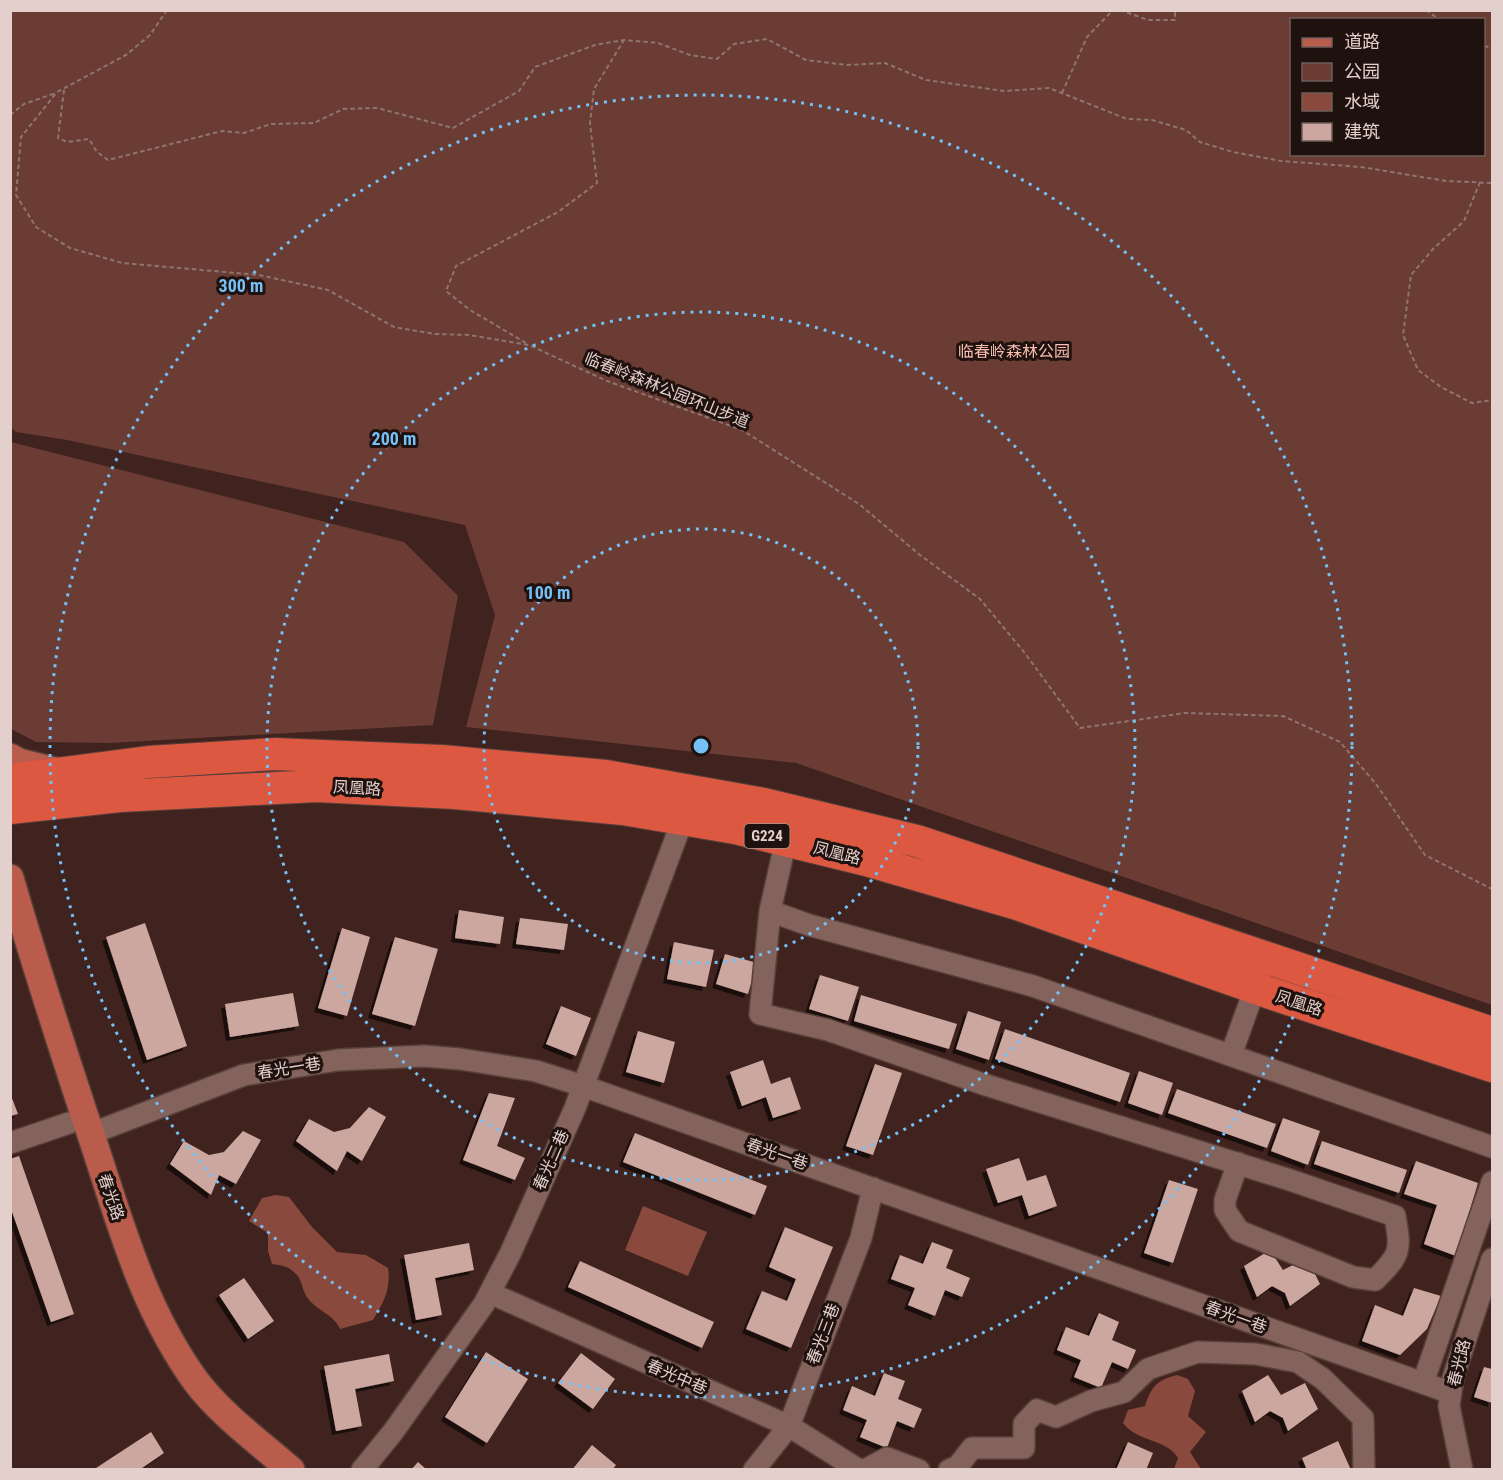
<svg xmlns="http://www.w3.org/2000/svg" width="1503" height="1480" viewBox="0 0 1503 1480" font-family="'Roboto Condensed','Noto Sans SC',sans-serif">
<defs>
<filter id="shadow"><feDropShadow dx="-4" dy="4" stdDeviation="0" flood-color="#0009"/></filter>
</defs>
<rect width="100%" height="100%" fill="#40231e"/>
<path fill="#6a3c33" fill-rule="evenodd" d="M10 11H1492V1005L796 763 466 727 495 615 465 525 67 440 16 432 10 426ZM1292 20H1484V154H1292Z
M11 442 404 542 458 596 433 725 110 743 36 742 11 729Z"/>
<path fill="#89493d" d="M276 1195 289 1197 312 1227 337 1252 366 1255 388 1268C391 1289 384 1302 373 1320L340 1329C334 1314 316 1311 307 1297 301 1288 303 1280 294 1272 287 1266 281 1265 272 1264L268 1251V1233L249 1221 262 1198Z
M643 1206 707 1232 688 1276 625 1250Z
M1177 1375 1188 1379 1195 1391 1188 1416 1206 1432 1190 1452 1201 1469H1174L1178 1458C1167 1439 1137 1442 1123 1423L1128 1410 1145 1406C1151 1387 1157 1380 1177 1375Z"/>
<path fill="#cca79f" filter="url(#shadow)" d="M459 910 504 917 500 944 455 938Z
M520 918 568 924 564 950 516 944Z
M145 923 187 1046 147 1060 106 937Z
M342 928 370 937 347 1016 318 1008Z
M395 937 438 949 415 1026 372 1014Z
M674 942 714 950 706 987 667 979Z
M725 954 757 963 748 994 716 984Z
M820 975 859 987 848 1021 809 1009Z
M293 993 299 1026 230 1037 225 1004Z
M861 995 957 1024 949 1049 854 1021Z
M561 1006 591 1018 576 1056 546 1044Z
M968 1011 1001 1022 989 1060 956 1049Z
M1005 1029 1130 1073 1120 1102 995 1059Z
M638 1031 675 1042 664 1083 626 1072Z
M763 1060 771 1084 790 1077 801 1109 773 1118 766 1097 742 1106 730 1072Z
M875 1064 902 1073 873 1155 846 1146Z
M1139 1071 1173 1083 1162 1115 1128 1103Z
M1177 1089 1276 1124 1267 1148 1168 1113Z
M10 1093 18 1114 10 1116Z
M489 1093 515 1098 497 1146 525 1158 515 1180 463 1160Z
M369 1107 386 1117 362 1161 347 1151 337 1171 296 1141 309 1119 334 1132 350 1128Z
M1283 1118 1320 1131 1308 1165 1271 1151Z
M243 1131 261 1140 236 1184 219 1175 211 1195 170 1164 184 1141 209 1155 224 1152Z
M635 1133 767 1186 755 1215 623 1162Z
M1322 1141 1407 1170 1399 1193 1314 1164Z
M19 1156 74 1314 51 1322 10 1206V1159Z
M1019 1158 1027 1181 1046 1175 1057 1206 1029 1216 1022 1195 998 1203 986 1169Z
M1416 1161 1478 1183 1456 1256 1424 1244 1437 1205 1404 1194Z
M1169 1180 1198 1189 1173 1263 1144 1253Z
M785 1227 833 1247 791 1348 746 1329 762 1291 787 1301 796 1279 769 1267Z
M932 1242 953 1250 946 1268 970 1278 962 1297 945 1290 935 1316 908 1305 915 1288 891 1279 900 1255 923 1264Z
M469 1243 474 1270 435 1278 442 1315 416 1320 404 1255Z
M1270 1250 1283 1270 1307 1258 1320 1284 1290 1306 1285 1293 1272 1286 1257 1297 1244 1266Z
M580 1261 714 1322 702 1348 568 1287Z
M244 1278 274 1321 248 1339 219 1295Z
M1414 1288 1441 1296 1427 1329 1400 1355 1362 1341 1375 1305 1403 1316Z
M1099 1313 1119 1322 1112 1340 1136 1350 1128 1369 1112 1362 1101 1388 1074 1377 1081 1360 1057 1350 1066 1327 1089 1336Z
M486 1352 528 1379 487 1443 445 1417Z
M581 1353 615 1379 593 1409 558 1383Z
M389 1354 394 1381 355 1389 362 1426 336 1431 324 1366Z
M1484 1367 1492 1369V1403L1474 1397Z
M884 1373 905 1381 898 1399 922 1409 914 1428 897 1421 887 1448 860 1437 867 1420 843 1410 852 1386 875 1396Z
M1268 1375 1281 1395 1305 1383 1318 1409 1288 1431 1283 1418 1270 1411 1255 1422 1242 1391Z
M151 1432 164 1453 139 1470H93Z
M1338 1441 1351 1470H1307L1302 1458Z
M1128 1442 1153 1453 1146 1470H1116Z
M592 1445 616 1465 612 1470H572Z
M418 1462 427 1470H411Z"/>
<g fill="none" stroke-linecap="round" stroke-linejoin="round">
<g stroke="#573f3a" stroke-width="24">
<path id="minor" d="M786 840 770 911 809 925 1033 986 1492 1147
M770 911 760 1014 828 1030 986 1085 1290 1180 1395 1216C1401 1251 1401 1254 1375 1280L1353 1277 1239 1231 1225 1210V1200L1238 1163
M1231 1055 1255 988
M90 1134 244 1075 338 1060 424 1056 460 1059 536 1071 583 1086 1451 1393
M10 1143 69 1123
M490 1293 789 1426 859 1470
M1423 1383 1492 1182
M362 1470 393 1432 484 1304 511 1252 575 1108 683 819
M754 1470 789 1426 861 1238 873 1188
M865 1470 887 1458 919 1470
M949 1470 958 1466 972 1448H1024V1424L1037 1410 1056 1417 1091 1401 1124 1392 1148 1369 1198 1352 1256 1354 1298 1362 1323 1379 1363 1418 1364 1470
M1462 1470 1449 1406 1453 1378 1492 1259"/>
</g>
<g stroke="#573f3a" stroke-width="30">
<path id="major" d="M10 757 19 762 55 771
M10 878C36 968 65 1057 95 1147 122 1229 144 1309 195 1380 220 1414 259 1442 291 1470"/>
</g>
<g stroke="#573f3a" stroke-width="34">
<path id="highway" d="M10 780 148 762 275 754 442 761 606 776 764 804 917 841 1492 1033
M10 808 120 796 317 786 454 793 623 809 735 828 866 860 1017 904 1267 992 1492 1066"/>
</g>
<path stroke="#8e7570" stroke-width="2" stroke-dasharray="4.5 3" stroke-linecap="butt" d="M167 10 150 35 126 55 57 92 21 137 16 195 36 227 70 248 122 263 259 275 328 290 394 327 435 334 469 335 529 345 607 381 742 430 859 504 920 555 980 599 1024 652 1080 728 1185 713 1283 716 1340 742 1376 784 1425 855 1492 889
M1120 10 1148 20H1175V10
M1426 10 1440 20
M1484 46 1492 48
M64 90 58 138 67 142 89 139 97 152 108 160 222 131 244 133 271 124 314 123 343 109 377 108 453 128 519 91 535 67 595 45 624 40 658 43 690 55 717 59 734 44 767 39 806 60 847 65 885 63 926 80 1004 91 1049 88 1127 119 1152 120 1186 130 1200 142 1233 152 1281 161 1361 167 1446 181 1492 183
M1062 93 1087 37 1113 10
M10 115 24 104 56 93
M1480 182 1464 221 1433 249 1411 275 1403 335 1418 370 1441 387 1472 403 1492 400
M526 343 470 310 446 291 456 266 558 212 597 183 590 123 594 89 624 40"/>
<use href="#minor" stroke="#84635c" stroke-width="21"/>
<use href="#major" stroke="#b95c4c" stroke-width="27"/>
<use href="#highway" stroke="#dc5841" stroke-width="32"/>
</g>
<g fill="none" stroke="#75c0f6" stroke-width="3" stroke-dasharray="3 6">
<circle cx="701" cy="746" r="217"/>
<circle cx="701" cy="746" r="434"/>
<circle cx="701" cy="746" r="651"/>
</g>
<g text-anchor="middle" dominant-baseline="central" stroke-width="6" stroke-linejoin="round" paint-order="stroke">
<rect fill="#1e110e" stroke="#a89692" stroke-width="1.5" x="744.5" y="824" width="45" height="24" rx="4.5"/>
<g font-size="15" font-weight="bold" fill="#e3cfcb">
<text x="767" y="836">G224</text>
</g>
<g font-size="16" fill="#fabeb1" stroke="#1e110e">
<text x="1014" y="351">临春岭森林公园</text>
</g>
<g font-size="16" fill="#e3cfcb" stroke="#1e110e">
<text transform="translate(667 390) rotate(22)">临春岭森林公园环山步道</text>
<text transform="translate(357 788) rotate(3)">凤凰路</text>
<text transform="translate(837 853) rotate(14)">凤凰路</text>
<text transform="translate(1299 1003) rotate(18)">凤凰路</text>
<text transform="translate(289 1068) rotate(-9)">春光一巷</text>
<text transform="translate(777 1154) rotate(19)">春光一巷</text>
<text transform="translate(551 1160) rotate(-66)">春光二巷</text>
<text transform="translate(111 1197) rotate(71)">春光路</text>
<text transform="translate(1236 1317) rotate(20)">春光一巷</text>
<text transform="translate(823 1334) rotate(-69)">春光三巷</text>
<text transform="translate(1459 1363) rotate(-76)">春光路</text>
<text transform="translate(677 1377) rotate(23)">春光中巷</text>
</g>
</g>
<circle cx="701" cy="746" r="9" fill="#75c0f6" stroke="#1e110e" stroke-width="3"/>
<g font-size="18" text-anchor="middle" font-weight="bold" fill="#75c0f6" stroke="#1e110e" stroke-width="6" stroke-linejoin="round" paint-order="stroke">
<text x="241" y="292">300 m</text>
<text x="394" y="445">200 m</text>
<text x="548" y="599">100 m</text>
</g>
<rect width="1503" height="1480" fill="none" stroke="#e3cfcb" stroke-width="24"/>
<rect x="1290" y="18" width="195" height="138" fill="#1e110e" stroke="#6d5d5a" stroke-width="1.5"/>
<rect x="1302" y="38" width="30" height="9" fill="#b95c4c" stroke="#6d5d5a" stroke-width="1.5"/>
<text x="1344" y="48" font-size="18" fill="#e3cfcb">道路</text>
<rect x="1302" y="63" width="30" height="18" fill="#6a3c33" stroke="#6d5d5a" stroke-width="1.5"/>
<text x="1344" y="78" font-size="18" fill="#e3cfcb">公园</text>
<rect x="1302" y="93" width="30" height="18" fill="#89493d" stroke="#6d5d5a" stroke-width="1.5"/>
<text x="1344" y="108" font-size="18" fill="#e3cfcb">水域</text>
<rect x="1302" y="123" width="30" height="18" fill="#cca79f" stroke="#6d5d5a" stroke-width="1.5"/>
<text x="1344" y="138" font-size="18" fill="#e3cfcb">建筑</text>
</svg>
